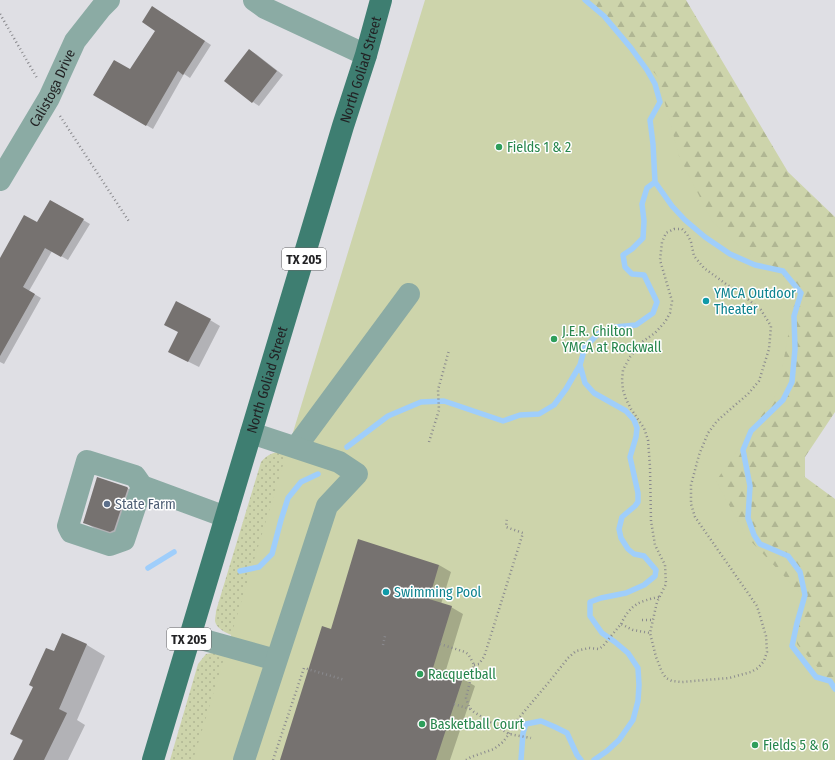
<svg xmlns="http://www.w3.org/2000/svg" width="835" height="760" viewBox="0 0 835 760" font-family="'Fira Sans Condensed',sans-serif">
<defs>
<pattern id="grass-dots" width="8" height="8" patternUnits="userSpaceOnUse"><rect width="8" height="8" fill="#cdd4ab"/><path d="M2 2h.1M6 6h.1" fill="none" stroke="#b0b693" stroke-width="1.8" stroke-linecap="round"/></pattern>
<pattern id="forest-firs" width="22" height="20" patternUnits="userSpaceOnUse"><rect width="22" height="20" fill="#cdd4ab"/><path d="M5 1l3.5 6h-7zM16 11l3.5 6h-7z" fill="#b0b693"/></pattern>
</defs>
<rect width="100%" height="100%" fill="#dfdfe4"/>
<path fill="url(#grass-dots)" d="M277 452 325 468 256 642C245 639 217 634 215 621 215 618 216 614 216 611L261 462C266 456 270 454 277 452Z
M212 653 227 654 218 760H170L198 664 206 654Z"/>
<path fill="url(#forest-firs)" d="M534 0H686L788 172 835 217V412L805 457V477L835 499V733L399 399Z"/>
<path fill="#cdd4ab" d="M425 0H591L658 77 679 156 712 221 742 249 797 285 778 392 716 481 746 536 801 594 797 644 835 687V760H193Z"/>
<path fill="#0003" d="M172 19 211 45 190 78 184 74 153 129 95 95 130 71Z
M249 50 256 54 283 75 259 106 253 102 226 81Z
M51 201 90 224 68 260 52 251 29 291 41 298 4 364 0 362V259L38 224Z
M210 320 220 326 199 367 179 357Z
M127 488 146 499 133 541 102 533 84 522Z
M439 565 451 572 441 604 451 607 463 614 445 673 463 679 475 686 450 760H281L331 630Z
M62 634 87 645 105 656 77 720 85 725 68 760H14L23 741 11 734 54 653Z"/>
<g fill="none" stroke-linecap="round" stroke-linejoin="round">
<path stroke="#9fcefb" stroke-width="5.5" d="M585 0 604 16 631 48 647 70 655 84 660 102 650 120 653 144 655 182 672 206 685 220 705 237 730 254 755 265 783 271 801 293 794 316 795 349 792 382 783 400 751 431 743 450 750 486 748 518 754 535 760 544 788 556 800 572 805 595 797 623 792 646 816 677 830 681 835 689
M347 447 388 416 421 402 444 401 503 421 520 415 539 414 554 405 566 389 580 365
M148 568 174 552
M240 571 259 567 272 554 281 520 288 498 301 482 318 474
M521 760 523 733 526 724 541 721 555 727 567 733 577 755 581 760
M594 760 607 751 619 740 633 720 638 701 639 685 638 668 628 653 615 642 602 633 590 616V602L601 598 626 593 644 585 655 576 656 570 644 556 634 554 628 549 621 538 619 529 622 517 635 506 638 502V493L630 457 636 437 637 428 634 420 626 411 594 393 585 383 580 365 585 347 599 333 615 327 636 325 653 313 657 302 644 275 632 274 625 267 623 255 632 249 643 238 644 221 642 204 647 188 655 182"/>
</g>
<path fill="#767270" d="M152 6 205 41 183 75 178 71 146 126 93 95 114 60 130 69 155 31 142 22Z
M249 49 277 71 252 103 224 81Z
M50 200 84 219 61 257 45 248 23 287 35 294 0 356V258L24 215 37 222Z
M176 301 211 319 188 362 168 352 178 332 164 325Z
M97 477 127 487 128 488 114 530 110 532 83 523Z
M358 539 439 565 429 599 452 606 433 668 463 678 436 760H280L322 626 331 629Z
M62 633 87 644 59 709 67 713 44 760H13L23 740 10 734 33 687 29 685 46 648 54 651Z"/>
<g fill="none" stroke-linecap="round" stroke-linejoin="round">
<path stroke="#8a8a8e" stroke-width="2.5" stroke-dasharray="1 3" stroke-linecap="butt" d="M0 14 37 78
M60 116 130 223
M674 229H682L687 234 691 242 694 256 704 268 726 284 744 296 761 310 771 326 769 349 759 381 748 394 734 406 717 421 708 433 699 455 691 485V504L695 517 757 606 766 636 767 652 764 661 758 668 751 672 729 678 682 682 672 681 666 678 662 672 656 657 650 633 657 602 666 584 665 565 655 545 651 521 650 467 648 440 644 428 631 409 626 399 623 390 622 380 623 370 630 357 642 342 655 333 665 322 670 313 672 301 660 260 662 242 666 233Z
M429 442 439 410 438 390 449 350
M642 620H653
M621 624C630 605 639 601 659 597
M440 644 465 652 468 654 471 659 474 665 466 698 469 707 474 712 509 734 531 738
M383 645 385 636
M474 665 479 664 484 657 523 533 506 527 507 517
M454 704 470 709
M273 760 304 668 345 680
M466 760 471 757 494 749 503 742 509 734 518 719 549 682 568 658 576 651 589 648 599 649 603 646 621 624 633 630 650 633"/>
<g stroke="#8baba4" stroke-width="22">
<path d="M254 0 265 8 366 55"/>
<path id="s1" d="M0 180 49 98 75 41 101 8 109 0"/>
<path d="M296 447 409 294"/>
<path d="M142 486 124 540 110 545 71 532 68 526 87 461 135 476 142 486 226 517"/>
<path d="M190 636 276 660"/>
<path d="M244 760 327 506 357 474 339 462 251 433"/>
</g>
<path stroke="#3e7e71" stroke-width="22" id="s2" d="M153 760 343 126 366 55 381 0"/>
</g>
<g fill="#2e9e5b" stroke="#fff" stroke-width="1.5">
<circle cx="499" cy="147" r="4"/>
<circle cx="554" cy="339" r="4"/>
<circle cx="420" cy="674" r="4"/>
<circle cx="422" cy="724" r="4"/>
<circle cx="755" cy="745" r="4"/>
</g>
<g fill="#0f9aa8" stroke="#fff" stroke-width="1.5">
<circle cx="706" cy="301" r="4"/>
<circle cx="386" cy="592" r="4"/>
</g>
<circle fill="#5c6f8a" stroke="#fff" stroke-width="1.5" cx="107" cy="504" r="4"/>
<g text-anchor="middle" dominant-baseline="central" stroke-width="3" stroke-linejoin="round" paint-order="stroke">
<g fill="#fff" stroke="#646466" stroke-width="1">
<rect x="282" y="248" width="44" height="22" rx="3"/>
<rect x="167" y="628" width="44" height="22" rx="3"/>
</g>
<g font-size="13" font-weight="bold" fill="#222224">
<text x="304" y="259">TX 205</text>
<text x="189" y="639">TX 205</text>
</g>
<g font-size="14" fill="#222224" stroke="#fff">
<text stroke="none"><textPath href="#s2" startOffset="721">North Goliad Street</textPath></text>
<text stroke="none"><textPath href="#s1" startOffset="106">Calistoga Drive</textPath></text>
<text stroke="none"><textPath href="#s2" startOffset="397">North Goliad Street</textPath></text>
</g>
<g font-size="14" fill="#27864d" stroke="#fff" text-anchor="start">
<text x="507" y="147">Fields 1 &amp; 2</text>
<text x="562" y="331">J.E.R. Chilton<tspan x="562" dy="16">YMCA at Rockwall</tspan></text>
<text x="428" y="674">Racquetball</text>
<text x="430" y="724">Basketball Court</text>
<text x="763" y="745">Fields 5 &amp; 6</text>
</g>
<g font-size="14" fill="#0d838f" stroke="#fff" text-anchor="start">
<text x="714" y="293">YMCA Outdoor<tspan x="714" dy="16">Theater</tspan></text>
<text x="394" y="592">Swimming Pool</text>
</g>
<g font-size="14" fill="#4e5e75" stroke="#fff" text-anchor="start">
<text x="115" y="504">State Farm</text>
</g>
</g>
</svg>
